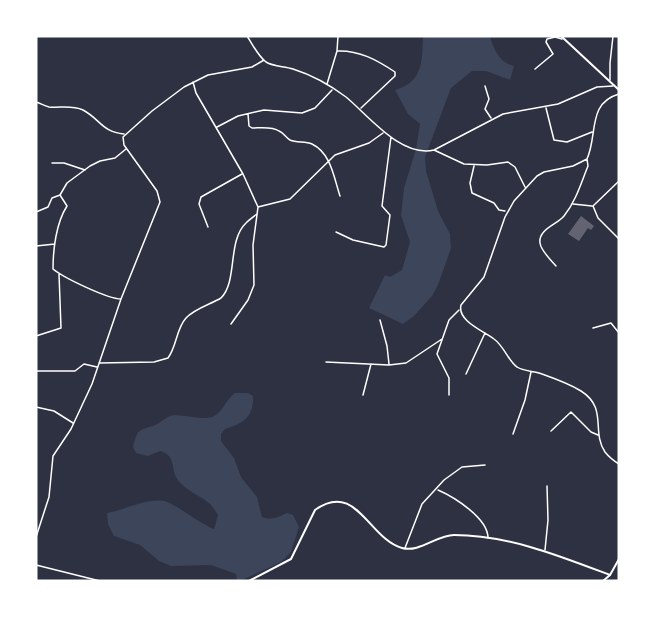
<svg xmlns="http://www.w3.org/2000/svg" width="655" height="617" viewBox="0 0 655 617" font-family="Commissioner,sans-serif">
<rect width="100%" height="100%" fill="#2d3142"/>
<path fill="#3c4559" d="M423 36H490C493 49 500 63 514 66L510 80 486 71H472L451 88 425 157 426 171 438 211 450 234 451 248 438 285 432 296 414 316 403 324 369 308 385 275 390 277 402 270 410 242 401 215 404 188 416 149 420 124 408 114 395 90C423 82 422 62 423 36Z
M235 393H248L253 396C254 417 243 424 225 429L221 434V441L234 458 241 477 257 497 262 517C272 521 278 517 287 513L293 515 299 527 291 552 281 562 240 581H237L236 574 211 565 171 566 159 561 140 545 114 536 108 524 107 513C125 510 146 498 164 501 173 502 200 524 214 529L218 515C216 512 213 507 210 504 200 495 183 490 176 477 171 466 175 455 160 451L148 456 136 453 133 447C138 429 137 431 153 426 161 423 166 416 174 415 186 415 201 420 212 417 222 414 226 399 235 393Z"/>
<path fill="#626471" d="M581 216 594 226 591 230 588 228 579 241 568 234Z"/>
<g fill="none" stroke-linecap="round" stroke-linejoin="round">
<path stroke="#fff" stroke-width="1.5" d="M247 36C253 45 258 56 266 62 274 67 284 66 293 69 312 75 330 85 346 97 368 115 401 158 434 150L503 114 558 104 597 87 613 86
M337 51C359 50 377 60 395 72V76L361 108
M535 69 553 54 546 42 547 39 555 37 562 39
M610 80V63L613 36
M193 82 196 93 243 174 258 207 253 245 254 285 248 300 231 324
M327 84 337 51 338 36
M485 86 489 99 485 109 491 118
M619 94C587 103 598 135 587 159L573 166 544 172 537 176 514 201 505 217 484 277 461 305C457 321 484 331 494 339 504 346 509 362 517 367 523 371 532 371 539 373 553 378 568 383 581 391 608 408 591 431 605 452 609 457 614 461 619 464
M36 102C40 103 44 106 49 107 61 108 72 105 83 110 100 119 102 132 124 134
M546 108 554 140 567 142 592 132
M248 114 249 126 252 128C260 128 272 126 279 131 284 133 285 137 290 140 297 143 305 141 312 144 331 153 334 178 340 196
M217 127 238 116 264 110 302 113 315 108 332 90
M434 150 464 164 487 165 508 162 515 167 525 187
M52 163H64L85 170
M474 166 470 183 472 193 494 203 499 210 505 211
M619 181 593 206 598 218 619 239
M60 195 67 206C56 223 53 250 53 269 64 278 108 299 121 299
M573 204 592 206
M258 207 290 199 335 155 369 143 383 133
M36 212 48 207 52 198 60 195 67 183 90 166 100 161 115 158 126 149
M208 227 199 204 201 197 242 174
M336 232 353 240 384 247 386 245 390 215 382 206 391 137
M36 246 55 244
M556 266C551 260 541 251 540 243 538 229 558 224 564 216 576 201 581 183 588 166L587 159
M380 320 387 346 389 364
M593 328 611 323 619 333
M36 336 61 328 59 274
M326 362 389 365 406 363 442 339
M99 363 154 362 168 358C177 346 176 329 186 318 194 309 211 304 221 298 238 281 227 241 246 223 249 220 253 217 257 214
M36 371H75L84 364 97 367
M466 374 485 333
M363 395 371 364
M449 395V378L437 354 449 320 459 310
M36 407 54 411 73 423
M551 431 571 412 591 432 598 435
M513 434 525 400 531 372
M438 490C454 497 488 518 488 538
M36 537 49 497 53 456 71 429 92 384 121 299 160 202 157 191 124 145 123 137 152 111 184 87 208 75 252 67 264 60
M405 548 422 504 444 480 462 467 485 465
M545 550 548 520 547 486
M36 565 100 581"/>
<path stroke="#fff" stroke-width="2" d="M249 581 291 559 315 510C356 480 369 539 402 548 419 553 437 535 454 535 508 535 560 556 610 575"/>
<path stroke="#fff" stroke-width="2" d="M561 36 619 90
M603 581 610 575 619 559"/>
</g>
<rect width="655" height="617" fill="none" stroke="#ffffff" stroke-width="75"/>
</svg>
